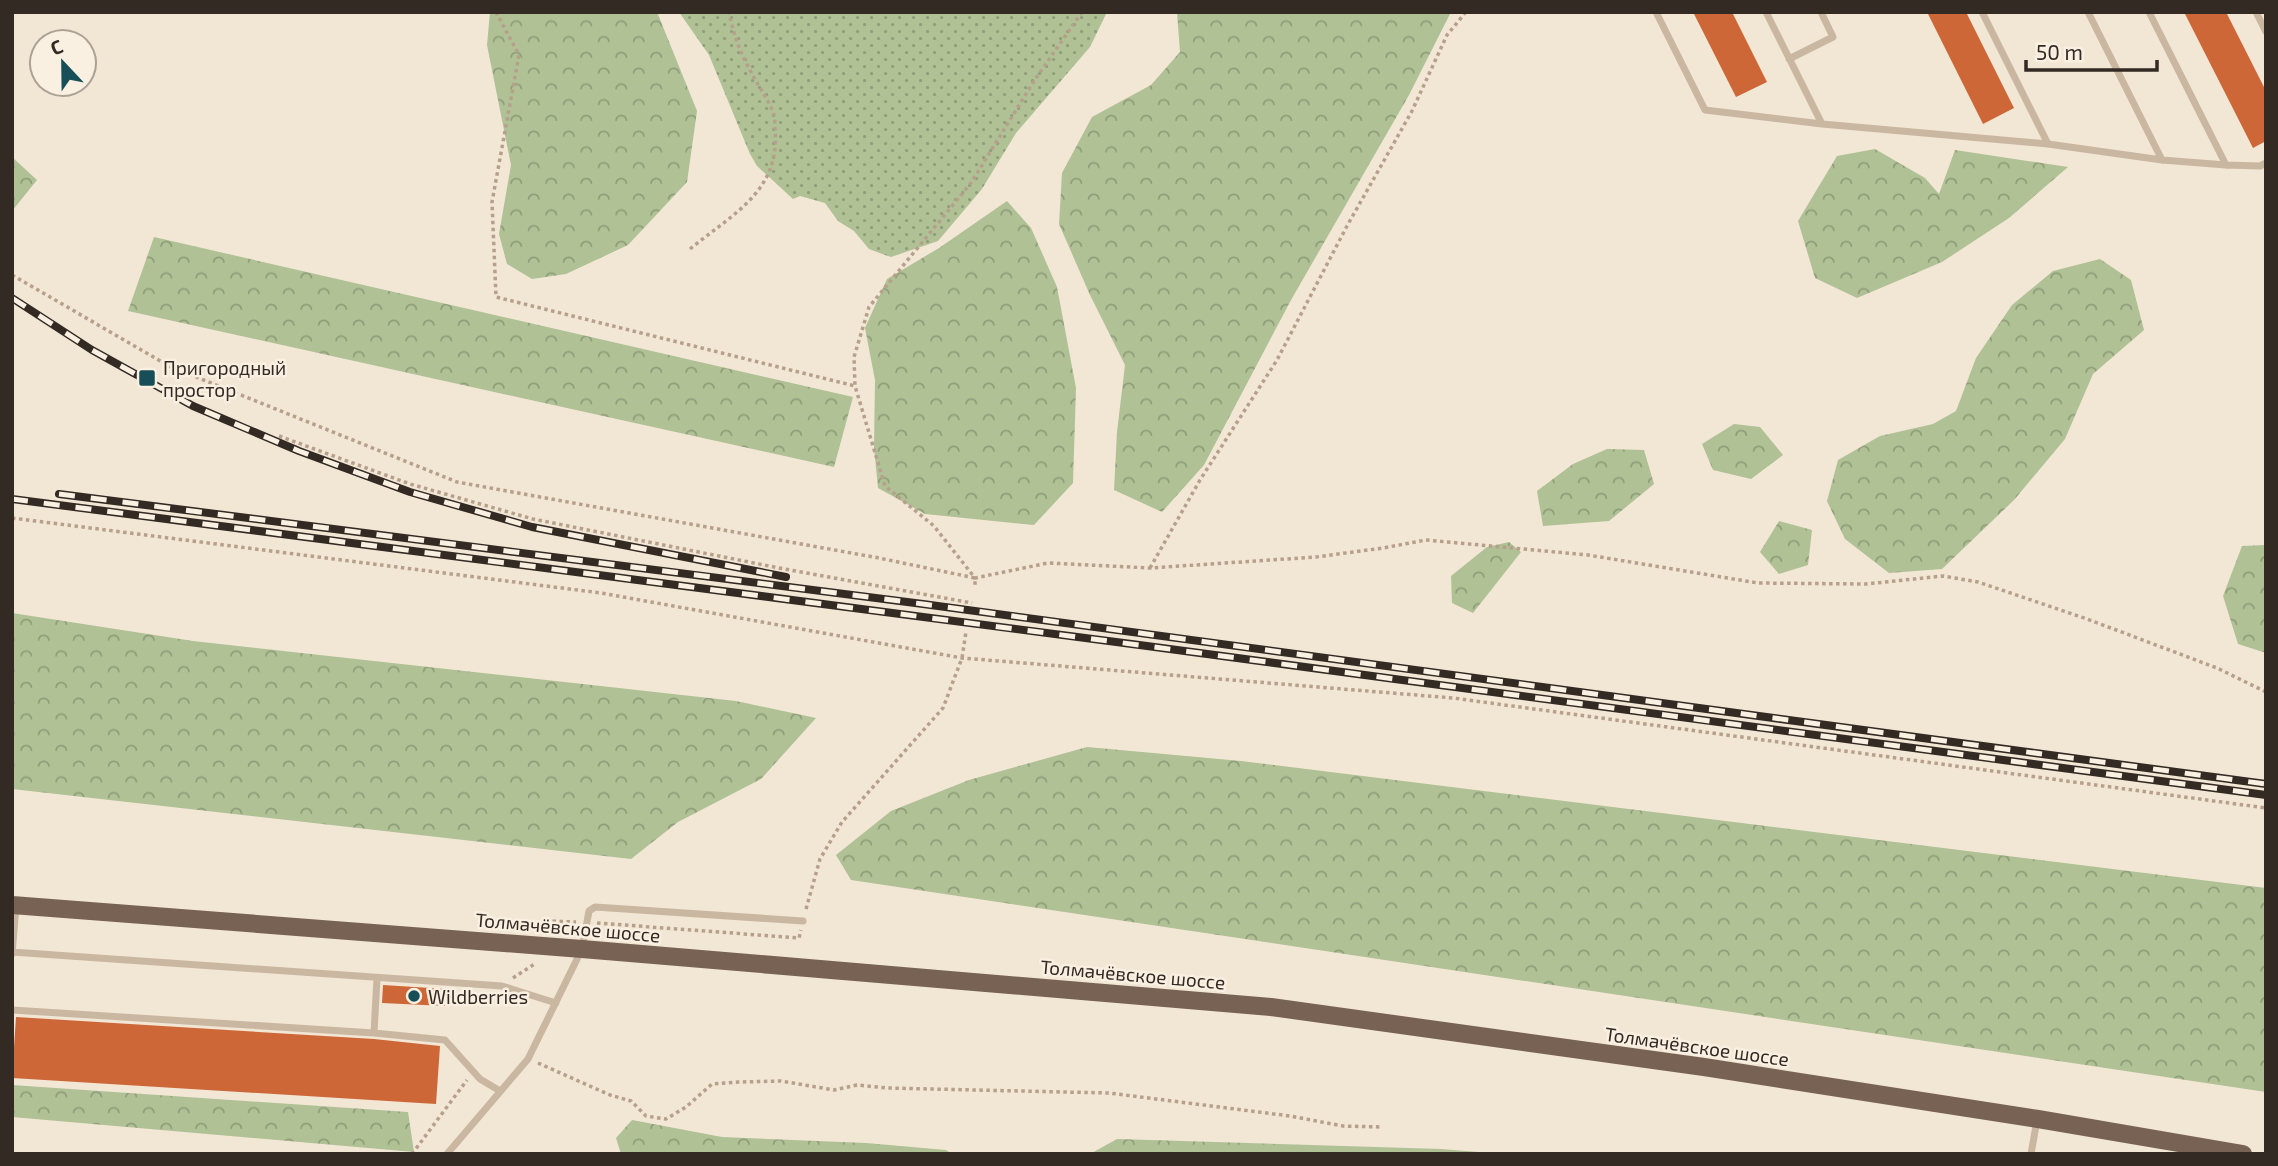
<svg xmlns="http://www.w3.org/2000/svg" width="2278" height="1166" viewBox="0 0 2278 1166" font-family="'Exo 2',sans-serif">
<defs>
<pattern id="grass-dots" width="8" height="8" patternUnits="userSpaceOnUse" patternTransform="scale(1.75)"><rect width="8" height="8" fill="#afc195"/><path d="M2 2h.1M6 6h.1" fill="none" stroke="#8f9d79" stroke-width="1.8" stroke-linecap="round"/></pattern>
<pattern id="forest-crowns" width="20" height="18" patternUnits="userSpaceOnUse" patternTransform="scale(1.75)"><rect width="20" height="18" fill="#afc195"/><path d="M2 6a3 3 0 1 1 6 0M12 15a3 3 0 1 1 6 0" fill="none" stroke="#8f9d79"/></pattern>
</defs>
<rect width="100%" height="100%" fill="#f2e6d5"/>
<path fill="url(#grass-dots)" d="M679 12H1107L1090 47 1016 133 982 189 938 241 891 257 885 255 869 249 854 231 838 221 825 203 800 196 793 199 757 166 750 154 709 55Z"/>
<path fill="url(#forest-crowns)" d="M490 12H657L697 111 687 182 628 245 566 274 532 279 507 264 499 234 511 165 487 45Z
M1177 12H1451L1409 95 1291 300 1204 465 1162 512 1114 490 1117 432 1125 365 1090 295 1059 224 1062 173 1092 117 1151 85 1180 52Z
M1875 149 1925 178 1939 194 1955 150 2068 167 2009 218 1942 262 1857 298 1815 278 1798 221 1837 156Z
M12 157 37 180 12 211Z
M1007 201 1031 228 1057 287 1076 388 1073 483 1034 525 925 514 878 488 874 447 875 380 865 328 887 279 939 248Z
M154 237 853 397 834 467 128 311Z
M2100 259 2131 280 2144 330 2093 374 2065 439 2014 500 1942 569 1889 573 1845 539 1827 501 1838 460 1880 436 1933 424 1956 411 1976 358 2012 305 2053 271Z
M1734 424 1760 427 1783 455 1751 479 1713 470 1702 444Z
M1607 449 1644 450 1654 484 1609 521 1543 526 1537 491 1573 464Z
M1779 521 1812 530 1808 565 1779 574 1760 552Z
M1509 542 1521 552 1473 613 1452 603 1451 576 1487 547Z
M2266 545V653L2238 644 2223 596 2242 546Z
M12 613 193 641 736 701 816 718 761 779 678 822 631 859 12 789Z
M1087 747 1241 761 2266 888V1092L851 880 836 855 891 811 969 780Z
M12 1085 408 1112 414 1152 12 1117Z
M632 1120 722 1137 866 1143 946 1150 952 1154H621L616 1138Z
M1117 1139 1441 1149 1504 1154H1090Z"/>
<path fill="#cd6738" d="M1693 12H1732L1767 82 1736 97Z
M1927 12H1966L2014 108 1983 124Z
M2184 12H2226L2266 91V141L2253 148Z
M383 985 446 989 445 1006 382 1003Z
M16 1017 374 1039 440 1046 436 1104 12 1078Z"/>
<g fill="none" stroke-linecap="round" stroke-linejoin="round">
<path stroke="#b6a08b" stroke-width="3.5" stroke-dasharray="3.5 3.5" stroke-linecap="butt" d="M496 12 519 55 492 202 496 297 855 386
M1082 12 1034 81 971 183 869 307 854 357 855 386 885 486 934 526 975 578 1048 563 1150 568 1316 557 1383 548 1426 540 1588 555 1758 583 1866 584 1943 576 1978 582 2087 619 2217 668 2266 692
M690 249C731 215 780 192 775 131 775 126 775 119 774 115 769 100 758 86 751 72 740 53 733 33 729 12
M12 275 169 366 457 482 879 558 975 578V588
M279 436 410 484 533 519 779 568 972 603
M12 518 601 593 962 658 1453 698 2266 808
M1150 568 1200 480 1277 360 1347 226 1412 111 1447 35 1466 12
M806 909 820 859 842 822 943 708 962 658 966 632
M597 923 799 938 801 930
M544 929 547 921 576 922
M513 978 536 963
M538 1063 610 1095 631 1101 646 1116 666 1119 686 1107 712 1084 738 1082 781 1081 834 1090 857 1085 887 1088 1109 1093 1290 1116 1343 1126 1381 1127
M412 1154 467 1080"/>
<path stroke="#cab7a1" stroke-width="7" d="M1656 12 1705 110 1822 124
M1766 12 1822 124 2048 144 2162 160 2226 165 2260 166 2266 163
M1982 12 2048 144
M2088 12 2162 160
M2149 12 2226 165
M2256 12 2266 32
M1789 59 1833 37 1821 12
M12 952 502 986 556 1003
M12 954 16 906
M12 1010 374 1033 445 1040 480 1079 500 1091
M374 1033 377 978
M447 1154 528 1059 582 949 589 911 595 907 803 921
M2031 1154 2037 1120"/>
<path stroke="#776254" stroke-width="18" d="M12 905 582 949 1271 1007 1704 1067 2038 1119 2243 1154"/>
<g stroke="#342a24" stroke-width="8">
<path id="rail" d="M12 298 92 350 193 406 299 451 410 492 532 527 786 577
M59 494 923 604 2266 784
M12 499 1147 646 2266 795"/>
</g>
<use href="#rail" stroke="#faf0e1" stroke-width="5" stroke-dasharray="16" stroke-linecap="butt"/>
</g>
<g fill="#184e57" stroke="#faf0e1" stroke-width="2.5">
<rect x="138" y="369" width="18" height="18" rx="3.5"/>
<circle cx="414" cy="996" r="7"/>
</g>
<g text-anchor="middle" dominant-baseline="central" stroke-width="5" stroke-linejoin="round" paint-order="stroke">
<g font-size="19" fill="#342a24" stroke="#faf0e1" text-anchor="start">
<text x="163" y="367">Пригородный<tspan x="163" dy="22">простор</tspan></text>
<text x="428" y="996">Wildberries</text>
</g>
<g font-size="19" fill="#342a24" stroke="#faf0e1">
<text transform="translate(568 927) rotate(5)">Толмачёвское шоссе</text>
<text transform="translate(1133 974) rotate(5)">Толмачёвское шоссе</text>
<text transform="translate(1697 1046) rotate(8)">Толмачёвское шоссе</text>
</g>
</g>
<rect width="2278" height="1166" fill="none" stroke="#342a24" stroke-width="28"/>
<g transform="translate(63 63) rotate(338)"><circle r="33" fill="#faf0e1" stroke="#aba195" stroke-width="2"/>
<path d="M0-5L12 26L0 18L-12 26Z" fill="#184e57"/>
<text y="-10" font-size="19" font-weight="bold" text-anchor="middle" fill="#342a24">С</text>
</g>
<path d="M2026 60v10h131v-10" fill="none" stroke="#342a24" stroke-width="3.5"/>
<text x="2036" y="60" font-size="21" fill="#342a24" stroke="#faf0e1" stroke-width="5" paint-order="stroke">50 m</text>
</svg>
